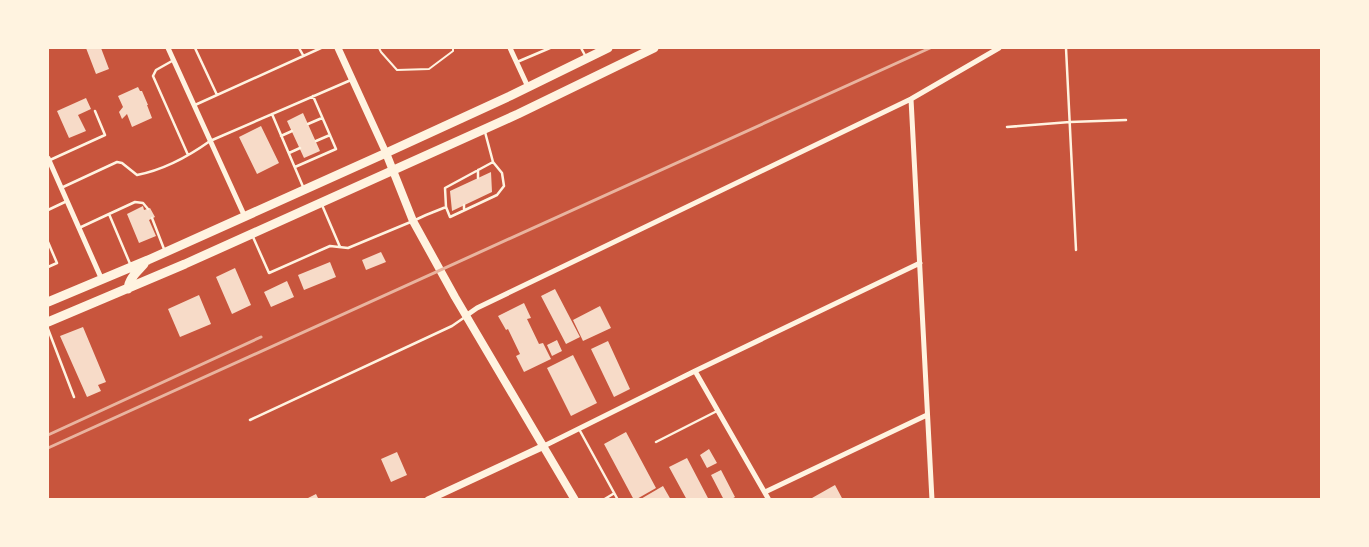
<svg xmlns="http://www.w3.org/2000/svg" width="1369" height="547" viewBox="0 0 1369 547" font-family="Literata,serif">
<rect width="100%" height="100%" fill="#c8553d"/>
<path fill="#f7dbc8" d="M86 48H101L109 69 96 74Z
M138 87 140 91H142L148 105H147L152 118 132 127 127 114 122 119 119 112 123 107 118 96Z
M86 98 91 109 78 115 86 131 69 138 57 111Z
M303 113 320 151 304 158 287 121Z
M261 126 279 163 257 174 239 137Z
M491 172 492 192 452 211 450 191Z
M143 206 144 210 150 208 155 217 149 220 156 236 139 243 127 214Z
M381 252 386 262 366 270 362 260Z
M330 262 336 277 304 290 298 275Z
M235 268 251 305 232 314 216 277Z
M287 281 294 297 271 307 264 292Z
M555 289 580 337 566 344 541 296Z
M199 295 211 324 180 337 168 309Z
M524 303 531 318 527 319 539 344 543 343 551 359 524 372 516 356 520 354 508 329 506 330 498 316Z
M600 306 611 328 583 341 573 320Z
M83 327 106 382 98 385 101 391 87 397 60 336Z
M557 340 562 351 552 356 547 345Z
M608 341 630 389 614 397 591 349Z
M573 355 597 403 571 416 547 368Z
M626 432 656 488 635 500H634L604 444Z
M709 449 717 463 707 468 700 455Z
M397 452 407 475 391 482 381 459Z
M687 458 709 500H687L669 467Z
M721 470 735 497 730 500H724L711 475Z
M835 485 843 500H813L812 498Z
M663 486 671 500H639Z
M316 494 319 500H304Z"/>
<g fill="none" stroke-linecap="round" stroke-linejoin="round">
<path stroke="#fff3e0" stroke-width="2" d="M379 48 381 52 397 70 429 69 453 51V48"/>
<path stroke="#fff3e0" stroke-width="2.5" d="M195 48 217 95
M299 48 303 55
M581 48 586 57
M1066 48 1076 250
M172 61 156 70 153 76 188 155
M517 62 550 48
M195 105 321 48
M272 114 304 189
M308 124 322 118
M1007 127 1070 122 1126 120
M485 132 493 162
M281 136 292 131
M316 141 330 135
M289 153 300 148
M50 160 105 135 95 111
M295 167 336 149 313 96
M478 178V170
M61 188 117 162 122 163 137 175C163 170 189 156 210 141L351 80
M322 205 340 247
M48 210 67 201
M464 210V205
M109 214 135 202 143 203 148 209
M152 218 164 249
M79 228 109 214 131 266
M253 237 269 273 330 246 348 248 413 221 426 215 446 207 450 217 497 195 504 186 502 173 493 162 445 188 446 207
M48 242 57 263 48 267
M48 329 74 397
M250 420 452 326 465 317
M579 429 618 500
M656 442 717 411
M603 500 613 494"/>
<path stroke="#fff3e0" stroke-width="5" d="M168 48 245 217
M510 48 528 87
M911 99 932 500
M48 158 102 280
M467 315 477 308 911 99 999 48
M695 371 769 500
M544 446 695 371 920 263
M765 492 927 415"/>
<path stroke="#fff3e0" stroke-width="7" d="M338 48 386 153
M428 500 544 446"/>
<path stroke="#fff3e0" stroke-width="8" d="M386 153 413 221 455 297 575 500"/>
<path stroke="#fff3e0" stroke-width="9" d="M128 289C129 278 137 272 144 264
M48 302 148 260 386 153 510 96 608 48
M48 322 185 264 518 114 654 48"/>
<path stroke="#e9b49f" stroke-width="3" d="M48 435 261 337
M48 448 930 48"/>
</g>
<rect width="1369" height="547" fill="none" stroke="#fff3e0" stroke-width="98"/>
</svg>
